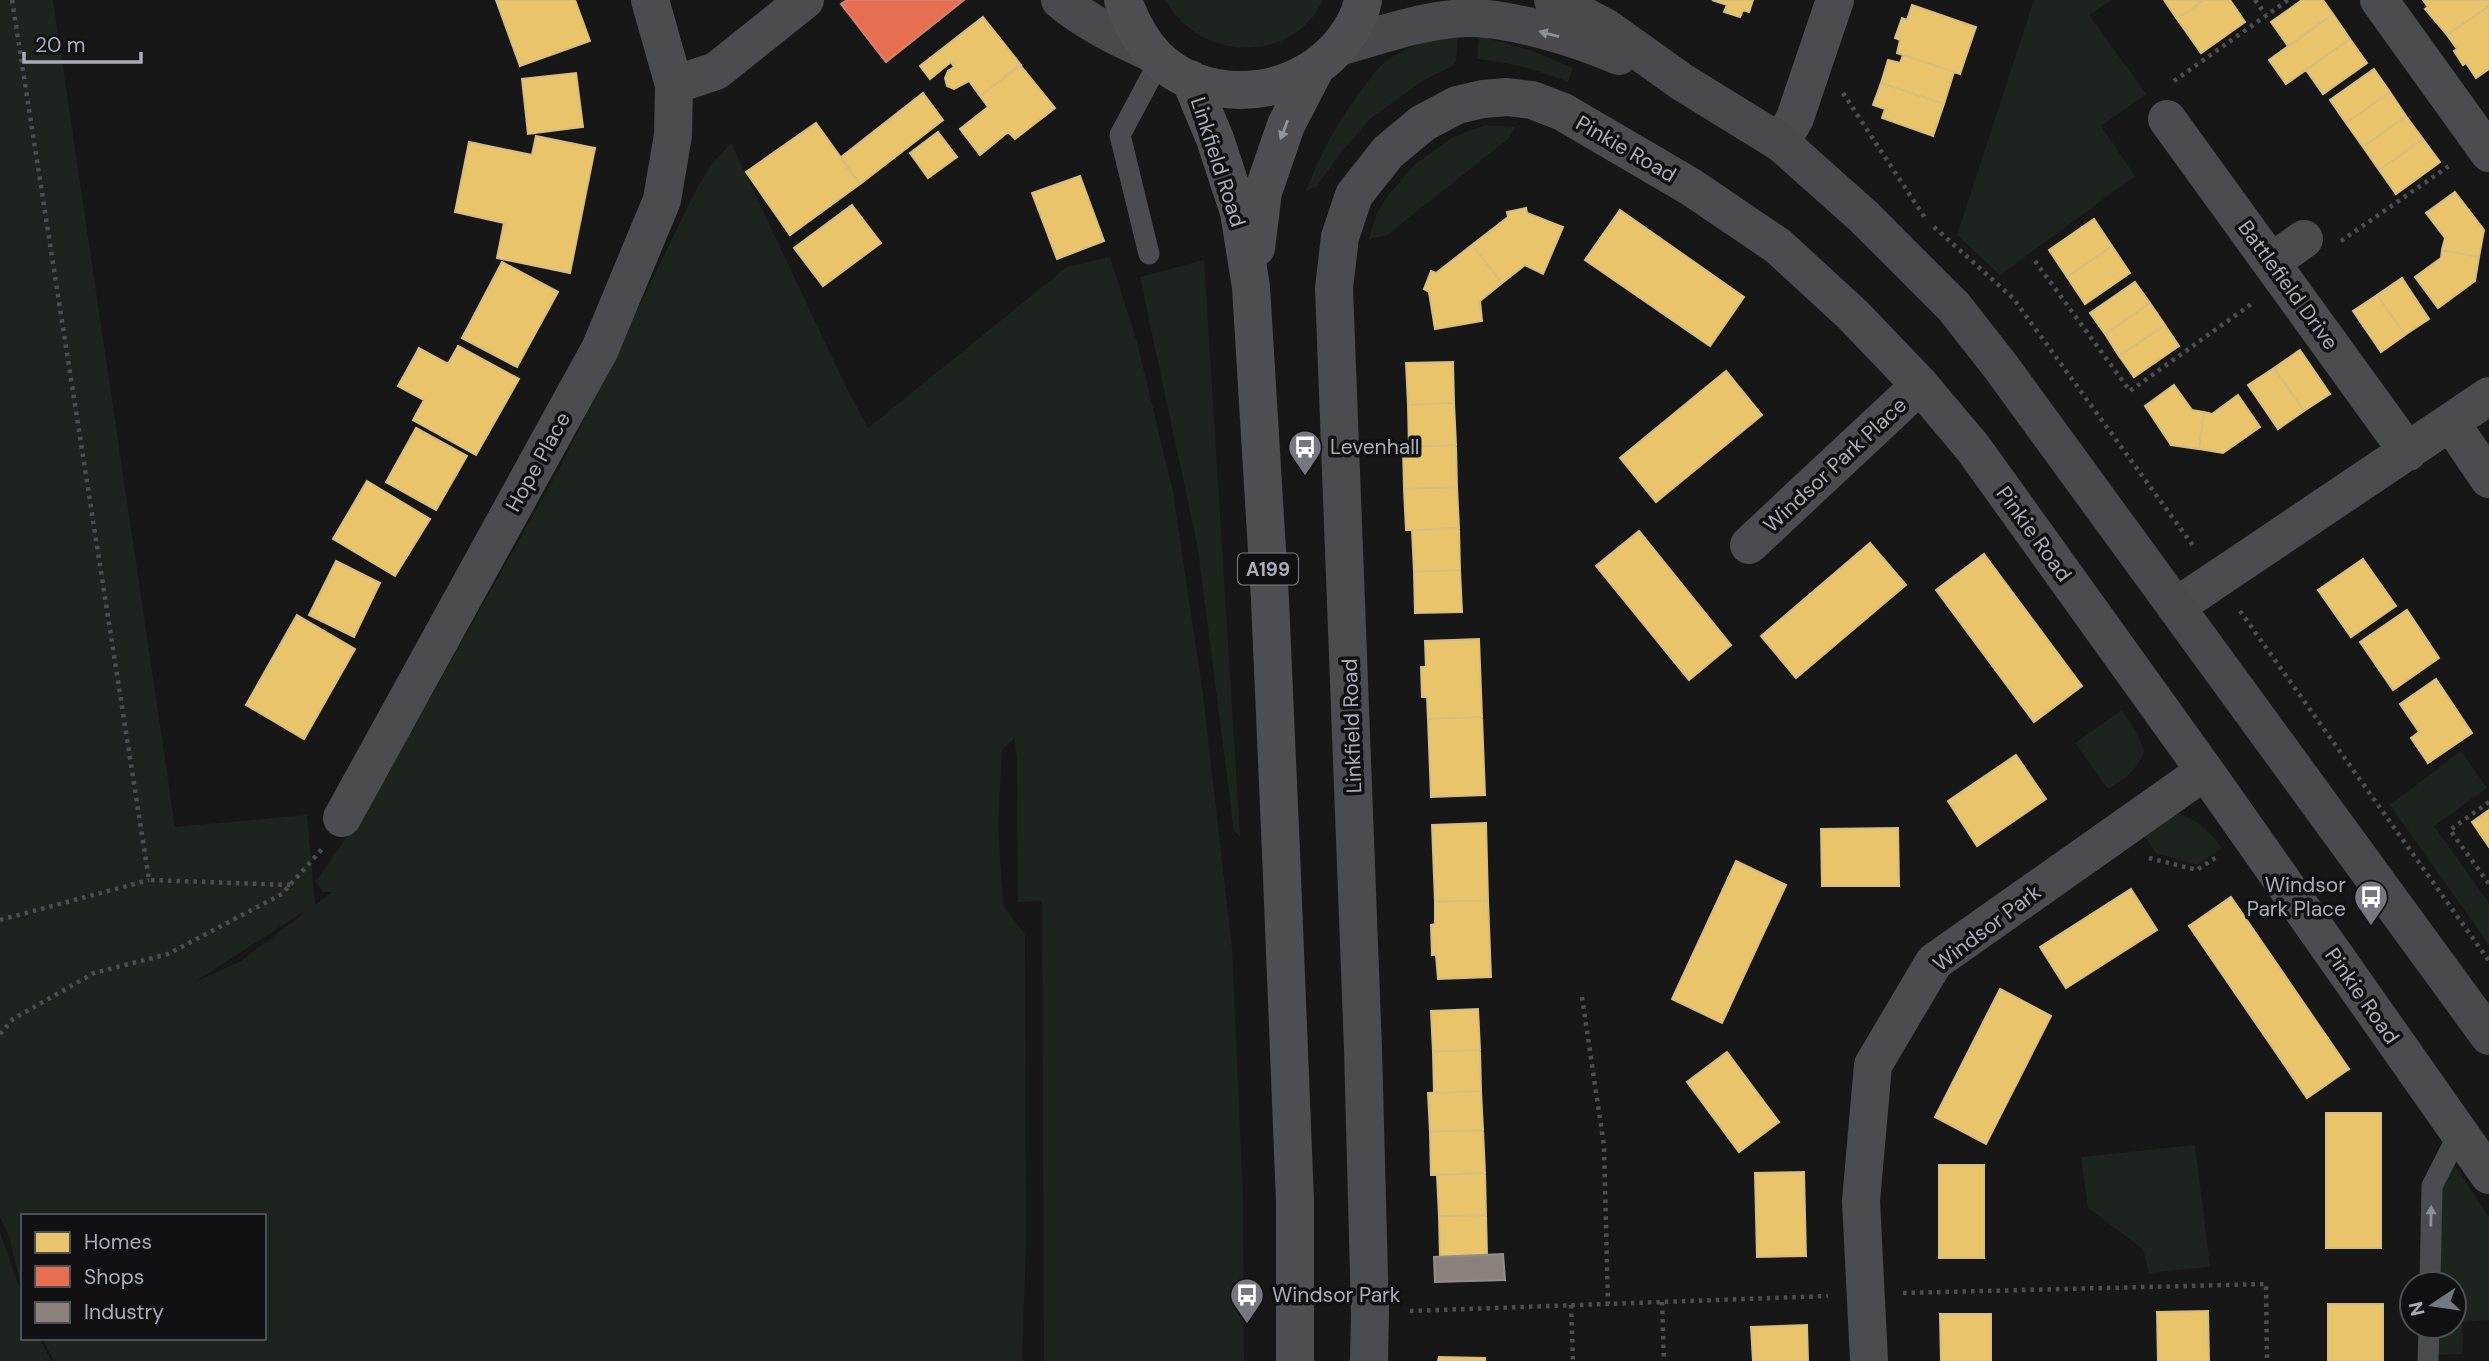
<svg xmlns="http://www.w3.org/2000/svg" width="2489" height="1361" viewBox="0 0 2489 1361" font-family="'DM Sans',sans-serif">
<rect width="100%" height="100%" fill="#171717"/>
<path fill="#1d241e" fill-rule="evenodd" d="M0 0H53L175 827 307 815 315 905 332 892H322L316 881 352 830 415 725 562 464 695 192 711 165 731 143 846 387 868 428 1067 267 1110 257 1137 342 1173 492 1203 695 1232 948 1243 1198 1244 1361H1044L1042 901 1018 902 1017 757 1014 738 1002 750 998 825 1003 905 1025 935 1026 1246 1022 1361H54L42 1338H264V1216H23V1293L8 1234 0 1217ZM304 913 241 961 193 983 303 912Z
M1166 0H1323C1293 65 1198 62 1166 0Z
M2034 0H2111L2089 15 2146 94 2101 126 2135 176 2000 275 1957 235Z
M1458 35 1456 61 1452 66 1424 80 1371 118 1339 155 1317 186 1306 191C1321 152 1340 117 1366 84 1372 77 1377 69 1384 63 1405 46 1431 38 1458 35Z
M1479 36 1530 50 1573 68 1568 82C1538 70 1509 62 1477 59Z
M1485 125 1515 127 1508 139 1387 235 1369 239 1376 215 1386 198 1414 165 1453 137Z
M1204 260 1240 836 1234 831 1198 549 1140 277Z
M2122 710 2137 733 2144 751C2137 771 2126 778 2108 789L2075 743Z
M2461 751 2487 788 2434 826 2489 903V945L2390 805Z
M2178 813C2199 821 2209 831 2222 848L2197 865 2156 853 2138 827Z
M2195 1145 2210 1267 2149 1273 2143 1249 2088 1208 2081 1157Z
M2451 1160 2489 1217V1320L2462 1322 2463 1354 2441 1355 2437 1352 2435 1326H2454V1284H2436L2437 1189Z
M0 1232 23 1298V1338H40L51 1361H0Z"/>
<path fill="#e9c46a" stroke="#d6bd81" stroke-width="2" d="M496 0H575L590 41 520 66Z
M1712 0H1753L1749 12 1743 10 1740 17 1724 12 1727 5Z
M2164 0H2204L2177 19Z
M2204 0H2230L2245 22 2201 53 2177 19Z
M2302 0H2323L2333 14 2288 46 2271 22Z
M2423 0H2489V6L2447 35 2425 9 2428 7Z
M1912 5 1976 27 1960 74 1897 53 1900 40 1895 38 1902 18 1907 20Z
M2489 6V69L2476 78 2466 63 2463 65 2454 51 2457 49 2447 35Z
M2333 14 2350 39 2286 84 2269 60Z
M983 17 1021 65 980 96 969 81 954 89 947 86 945 78 948 71 954 67 951 62 930 79 920 66Z
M2350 39 2367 63 2323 94 2306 70Z
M1903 55 1954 72 1944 104 1881 83 1888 60 1900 63Z
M1020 65 1055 108 1015 139 1008 132 980 155 960 129 988 107 980 96Z
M2374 69 2390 92 2346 123 2330 100Z
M576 73 583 127 528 134 522 79Z
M1881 83 1944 104 1933 136 1882 118 1885 109 1873 105Z
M2390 92 2406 116 2363 147 2346 123Z
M923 93 943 120 860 184 840 158Z
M2406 116 2423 139 2379 170 2363 147Z
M816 123 860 184 790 235 746 172Z
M938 132 957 157 928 178 910 153Z
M536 136 595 148 570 273 497 258 504 223 455 212 469 142 532 155Z
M2423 139 2440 162 2396 194 2379 170Z
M1080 176 1104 241 1057 259 1032 193Z
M2455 192 2484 230 2479 257 2442 250 2445 238 2426 213Z
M852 205 881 243 823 286 794 248Z
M1526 208 1527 213 1563 227 1543 274 1525 265 1502 283 1472 245 1508 217 1507 212Z
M1620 210 1744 297 1710 346 1585 260Z
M2094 219 2112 246 2067 277 2049 250Z
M1472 245 1502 283 1480 301 1482 321 1435 329 1429 292 1424 289 1431 271 1436 273Z
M2112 246 2130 273 2085 304 2067 277Z
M2442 250 2479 257 2475 281 2438 308 2415 277 2441 258Z
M502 262 558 292 517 367 462 338Z
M2402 278 2429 319 2405 335 2377 295Z
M2135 282 2150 303 2105 334 2090 313Z
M2377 295 2405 335 2381 352 2353 311Z
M2150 303 2165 325 2119 356 2105 334Z
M2165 325 2179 346 2134 377 2119 356Z
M458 346 519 379 476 455 413 420 424 400 398 386 419 348 448 364Z
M2300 350 2330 394 2304 411 2274 368Z
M1453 362 1454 403 1408 405 1406 363Z
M2274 368 2304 411 2278 429 2248 385Z
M1726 371 1762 415 1656 502 1620 458Z
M2174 385 2192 410 2204 412 2199 449 2171 445 2145 406Z
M2238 395 2260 427 2223 453 2199 449 2204 412 2212 414Z
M1454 403 1456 445 1409 447 1408 405Z
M416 428 467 456 436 510 386 482Z
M1456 445 1457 487 1404 489 1403 447Z
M367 481 430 519 395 576 333 539Z
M1457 487 1459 528 1406 530 1404 489Z
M1459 528 1460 570 1414 572 1412 530Z
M1639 531 1731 645 1689 680 1596 566Z
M1870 543 1906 585 1796 678 1761 636Z
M1984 554 2082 686 2034 722 1936 590Z
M2363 559 2396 606 2351 637 2318 590Z
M336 561 380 583 354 637 309 615Z
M1460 570 1462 612 1415 613 1414 572Z
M2407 610 2439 658 2393 690 2360 642Z
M297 615 355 649 304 739 246 705Z
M1479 639 1482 717 1428 719 1427 697H1422L1421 667H1426L1425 641Z
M2436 679 2472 733 2428 763 2411 738 2419 732 2400 704Z
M1482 717 1485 795 1431 797 1428 719Z
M2016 755 2046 799 1977 846 1948 801Z
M2489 810V847L2472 822Z
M1486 823 1488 900 1435 902 1432 825Z
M1898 828 1899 886H1822L1821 829Z
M1736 861 1786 885 1722 1023 1672 999Z
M2131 889 2157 930 2066 988 2040 947Z
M2231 897 2349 1069 2307 1098 2189 926Z
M1488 900 1491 977 1438 979 1436 955H1432L1431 925 1435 924V902Z
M2000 989 2051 1016 1986 1144 1935 1117Z
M1478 1009 1480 1050 1433 1052 1431 1011Z
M1480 1050 1481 1091 1434 1093 1433 1052Z
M1727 1052 1779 1122 1739 1152 1687 1082Z
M1481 1091 1483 1130 1430 1132 1428 1093Z
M2326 1113H2381V1248H2326Z
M1483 1130 1485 1173 1431 1175 1430 1132Z
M1939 1165H1984V1258H1939Z
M1804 1172 1806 1256 1757 1257 1755 1173Z
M1485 1173 1486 1215 1439 1216 1437 1175Z
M1486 1215 1487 1255 1440 1257 1439 1216Z
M2328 1304H2383V1361H2328Z
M2208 1311 2209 1361H2158L2157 1312Z
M1940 1314H1991V1361H1941Z
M1807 1325 1808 1361H1753L1751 1327Z
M1439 1357 1485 1358V1361H1438Z"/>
<path fill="#e76f51" stroke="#d48270" stroke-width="2" d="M847 0H964L886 62 841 4Z"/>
<path fill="#8a817c" stroke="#938e8e" stroke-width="2" d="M1503 1254 1505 1280 1435 1282 1434 1257Z"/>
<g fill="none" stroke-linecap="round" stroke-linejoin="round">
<path stroke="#4d4e52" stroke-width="4.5" stroke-dasharray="3.5 5" stroke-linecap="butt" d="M12 0 149 880 291 885
M2255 0 2266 15
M2174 81 2288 0
M1843 93 1927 221
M1934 227 2013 298 2194 547
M2341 241 2449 166
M2035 261 2130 391 2254 302
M2240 611 2489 961
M2489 802 2450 830 2489 884
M2149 858 2197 870 2218 856
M0 920 149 880
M1582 997 1604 1146 1608 1304
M0 1034 13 1019 94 973 168 954 282 894 323 848
M1903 1293 2266 1284 2267 1361
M1662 1302 1664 1361
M1571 1305 1573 1361
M1410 1311 1828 1296"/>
<path stroke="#4b4c50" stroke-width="21" d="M1149 254 1120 135 1160 60
M2430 1284 2432 1186 2459 1133
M2428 1361 2429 1326"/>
<path stroke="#4b4c50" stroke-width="38" d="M2379 0 2489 153
M674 85 716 71 805 0
M2167 119 2408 452
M1781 143 1795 118 1835 0
M2272 262 2304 239
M2451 423 2489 479
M1749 545 1920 385
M2177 606 2489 396
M342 818 600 349 662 200 673 135 674 85 650 0
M1369 1361 1370 1313 1363 1049 1334 288 1340 237 1354 195 1388 152 1423 123 1457 105 1483 99 1507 97 1532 100 1563 112 1691 187 1778 246 1853 315 1920 385 1973 448 2205 771 2489 1175
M1869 1361 1861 1201 1873 1065 1934 962 2205 771"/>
<path stroke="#4a4a4e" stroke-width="38" d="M1060 0C1088 23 1119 38 1152 53
M1553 0 1605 27 1682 82 1781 143 1863 216 1954 307 2001 367 2489 1036
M1339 47C1381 35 1422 20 1466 18 1510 17 1579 39 1619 56"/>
<path stroke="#4d4f52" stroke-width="38" d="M1123 0C1130 20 1140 40 1155 56 1200 102 1280 100 1327 58 1343 44 1359 22 1363 0
M1190 79 1215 139 1239 212 1251 287 1270 600 1281 852 1295 1201V1361
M1256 248 1263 192 1286 125 1315 69"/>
</g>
<defs><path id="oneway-solid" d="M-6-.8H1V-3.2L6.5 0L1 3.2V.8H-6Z" transform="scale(1.75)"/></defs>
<use fill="#8c8f98" href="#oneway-solid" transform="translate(1549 34) rotate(-165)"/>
<use fill="#91969e" href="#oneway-solid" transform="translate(1284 130) rotate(111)"/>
<use fill="#8c9099" href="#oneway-solid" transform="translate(2431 1216) rotate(-89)"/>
<defs>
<g id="bus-pin" transform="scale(1.75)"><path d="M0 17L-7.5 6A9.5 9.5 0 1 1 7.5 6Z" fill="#757880" stroke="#111113"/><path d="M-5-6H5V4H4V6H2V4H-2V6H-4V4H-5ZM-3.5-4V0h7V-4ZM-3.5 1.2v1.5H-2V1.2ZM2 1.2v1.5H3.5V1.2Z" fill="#fff"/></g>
</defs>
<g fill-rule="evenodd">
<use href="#bus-pin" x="1305" y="447"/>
<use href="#bus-pin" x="2371" y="897"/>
<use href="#bus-pin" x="1247" y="1295"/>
</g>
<g text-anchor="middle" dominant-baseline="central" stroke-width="7" stroke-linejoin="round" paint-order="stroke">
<rect fill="#111113" stroke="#7b7e86" stroke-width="2" x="1238" y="553.5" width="60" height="31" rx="5"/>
<g font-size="19" font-weight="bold" fill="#a8adb8">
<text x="1268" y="569">A199</text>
</g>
<g font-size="21" fill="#a8adb8" stroke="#111113">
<text transform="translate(1626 149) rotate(30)">Pinkie Road</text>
<text transform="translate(1218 162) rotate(72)">Linkfield Road</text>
<text transform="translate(2288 285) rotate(54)">Battlefield Drive</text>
<text transform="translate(538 462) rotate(-61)">Hope Place</text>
<text transform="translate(1835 465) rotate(-43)">Windsor Park Place</text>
<text transform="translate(2034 534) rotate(54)">Pinkie Road</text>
<text transform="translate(1352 726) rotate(-92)">Linkfield Road</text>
<text transform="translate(1987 928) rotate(-37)">Windsor Park</text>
<text transform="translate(2362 996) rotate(55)">Pinkie Road</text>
</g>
<g font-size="21" fill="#a8adb8" stroke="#111113" text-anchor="start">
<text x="1330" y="447">Levenhall</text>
<text x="2346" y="885" text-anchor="end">Windsor<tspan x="2346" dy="24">Park Place</tspan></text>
<text x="1272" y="1295">Windsor Park</text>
</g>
</g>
<rect x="21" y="1214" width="245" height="126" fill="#111113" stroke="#4d4f55" stroke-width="2"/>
<rect x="35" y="1232" width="35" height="21" fill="#e9c46a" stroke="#4d4f55" stroke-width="2"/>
<text x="84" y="1249" font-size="21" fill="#a8adb8">Homes</text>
<rect x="35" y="1266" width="35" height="21" fill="#e76f51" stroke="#4d4f55" stroke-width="2"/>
<text x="84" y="1284" font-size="21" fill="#a8adb8">Shops</text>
<rect x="35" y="1302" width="35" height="21" fill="#8a817c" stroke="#4d4f55" stroke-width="2"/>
<text x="84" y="1319" font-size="21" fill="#a8adb8">Industry</text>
<g transform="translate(2433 1305) rotate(257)"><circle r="33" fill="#111113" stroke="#4d4f55" stroke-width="2"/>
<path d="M0-5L12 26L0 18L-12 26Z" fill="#757880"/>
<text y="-10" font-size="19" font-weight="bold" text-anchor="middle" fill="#a8adb8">N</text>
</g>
<path d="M24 52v10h117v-10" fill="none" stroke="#a8adb8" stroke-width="3.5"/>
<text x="35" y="52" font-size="21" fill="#a8adb8" stroke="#111113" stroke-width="5" paint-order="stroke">20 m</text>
</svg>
